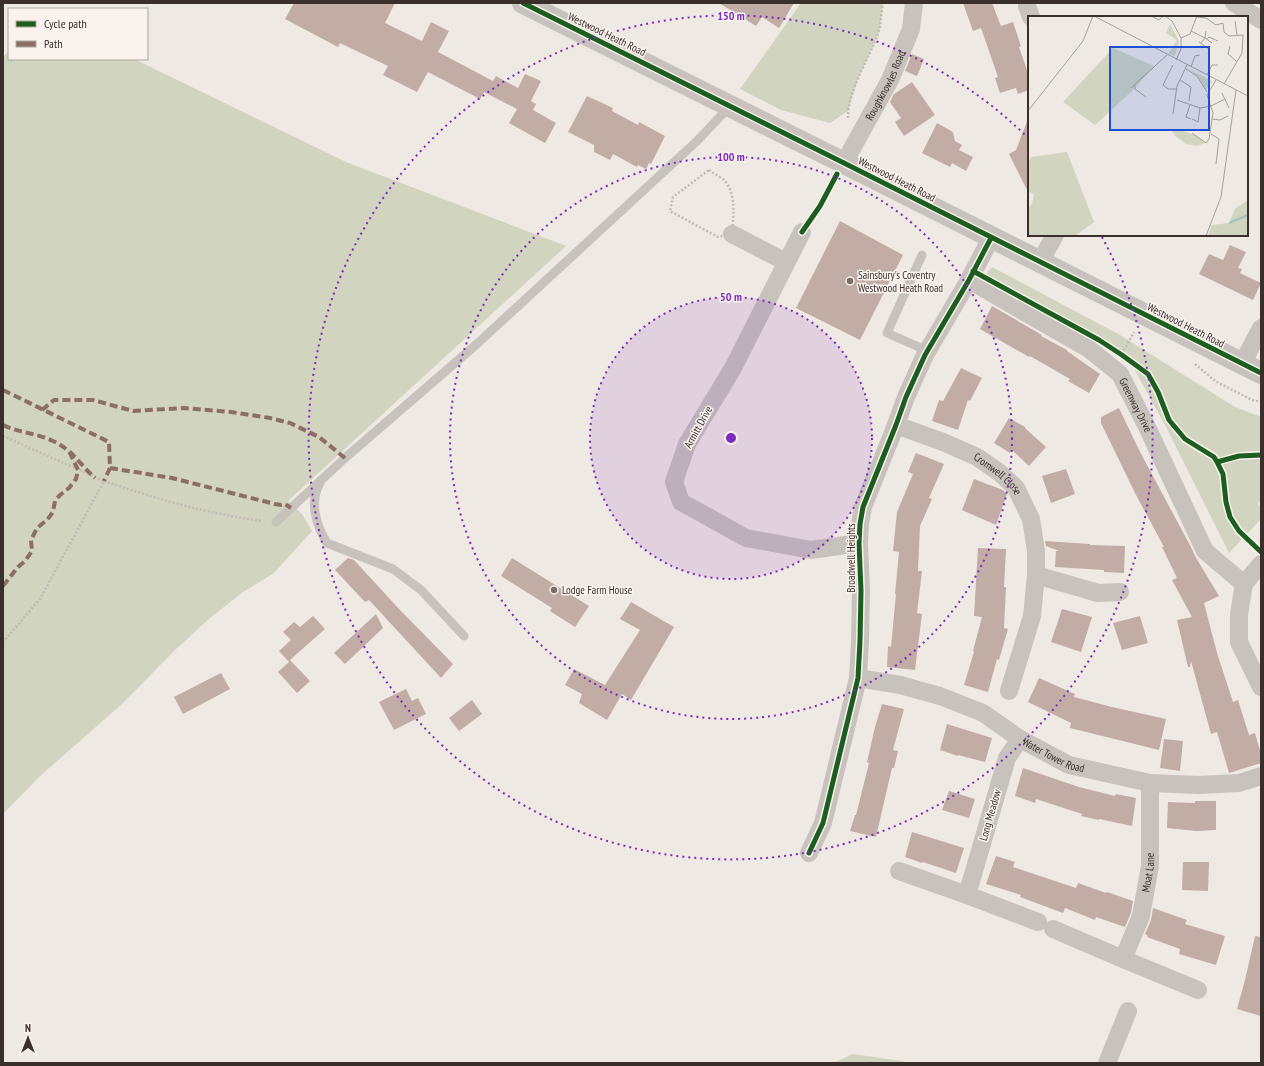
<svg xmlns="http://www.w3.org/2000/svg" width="1264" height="1066" viewBox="0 0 1264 1066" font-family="'PT Sans Narrow',sans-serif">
<rect width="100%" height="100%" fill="#efe9e4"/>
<path fill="#d1d4bf" d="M801 3H883L879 32 857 81 848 111 830 123 781 110 740 89Z
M9 51V59H134L346 162 566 246 288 501 302 514 312 531 274 573 243 592 210 618 175 650 122 704 40 776 3 814V57Z
M992 267 1120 335 1235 407 1261 417V499L1258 504 1261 508V519L1229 553 1165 425 1133 367 1099 340 981 280Z
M853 1054 902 1061 908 1063H833Z"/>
<path fill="#c2ada6" d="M294 3H395L385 23 422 41 431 22 449 31 438 52 493 81 496 76 518 88 525 74 541 81 531 101 536 104 533 110 556 123 545 143 509 123 517 109 484 92 480 99 428 72 417 92 383 75 388 66 340 43 338 47 285 19Z
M719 3H794L779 28 762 17 756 26Z
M963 3H992L1001 26 1013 22 1021 46 1019 47 1029 76V90L1018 94 1016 88 1000 93 995 78 998 77 981 28 973 31Z
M912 54 924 59 917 76 905 71Z
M912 82 935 115 904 136 895 122 901 118 890 102 894 94Z
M587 96 613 108 612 111 638 125 639 122 665 136 651 164 649 163 646 169 638 165 637 167 613 154 610 160 594 152V145L568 132Z
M1028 119H1029V194L1009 154 1016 150Z
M937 123 953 132 955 141 962 145 959 150 973 157 966 171 952 163 950 167 922 153Z
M840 221 903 255 860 340 796 308Z
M1230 245 1246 252 1238 268 1242 269 1240 273 1261 283 1253 300 1199 274 1209 254 1223 260Z
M992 306 1042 335 1041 336 1067 350V351L1100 374 1089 393 1068 381 1070 379 1030 356 1029 357 980 329Z
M961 368 982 378 970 401 968 400 958 430 932 421 939 400 943 401Z
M1119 408 1139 450 1192 549 1195 556 1219 596 1204 603 1217 653 1233 702 1238 700 1249 735 1255 733 1261 754V763L1229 773 1217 732 1211 734 1191 661 1190 667H1188L1177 620 1192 617 1172 580 1177 578 1162 547H1164L1135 493 1101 423V417Z
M1009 418 1025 427V428L1046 447 1029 466 1012 450 1010 453 994 443Z
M916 453 944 464 929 498 932 499 920 526 918 571H922L917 613 922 614 915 670 887 667 888 646 891 647 896 594H895L899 552 893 551 897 512 913 474 908 472Z
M1066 469 1075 494 1051 503 1042 476Z
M974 479 1003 490 1007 494 996 525 962 510Z
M1045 541 1090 544V545L1125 546 1124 573 1104 572V570L1055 567 1056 551H1059L1046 546Z
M978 548 1006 549 1004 587H1006L1004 628 1008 629 999 660 997 659 988 692 964 685 974 652 973 651 982 617 974 616Z
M348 558 354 560 401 611 453 664 441 678 369 600 365 602 335 570Z
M512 558 589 606 575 627 550 611 552 608 501 576Z
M631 602 674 627 631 700 622 694 607 720 579 703 582 694 565 685 574 669 605 685 640 630 620 619Z
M1062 609 1092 617 1081 652 1051 642Z
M376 614 383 628 345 664 334 653Z
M313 616 325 629 290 660 310 681 297 693 278 672 289 662 279 651 291 640 283 632 294 622 300 627Z
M1140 616 1148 643 1122 650 1113 623Z
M221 673 230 689 183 714 174 697Z
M1039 678 1075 694 1074 697 1112 707 1166 719 1159 750 1070 728 1071 723 1028 702Z
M406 689 412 701 418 698 426 714 394 730 379 702Z
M472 700 482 714 459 731 449 718Z
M882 704 904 709 893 750 898 751 894 768H892L876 837 850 831 855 815H856L869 763 867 762 875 727Z
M947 724 992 738 985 762 958 755V756L940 750Z
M1164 739 1183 741 1180 771 1160 768Z
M1023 768 1079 787 1115 796 1116 794 1136 798 1132 826 1099 819V820L1081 816 1082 814 1036 799 1035 803 1015 796Z
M949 791 975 799 969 818 942 810Z
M1195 801H1216V830L1196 831 1167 828 1168 802 1195 803Z
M912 832 964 848 956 873 923 862 922 863 905 857Z
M996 856 1015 862 1013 867 1076 888 1078 883 1106 893 1107 892 1133 901 1131 913 1125 927 1096 917 1095 920 1065 908 1063 913 1020 897 1021 895 986 884Z
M1183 862H1209L1208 891 1182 890Z
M1153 908 1187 920 1185 924 1225 936 1216 965 1179 954 1180 949 1147 937 1148 936 1145 934 1151 920Z
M1255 936 1261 937V1016L1237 1009 1245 980Z"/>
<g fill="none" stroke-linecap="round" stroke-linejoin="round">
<path stroke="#c1bab5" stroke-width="2.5" stroke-dasharray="2 2" stroke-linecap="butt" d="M848 118C847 93 869 58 878 34 881 24 881 13 883 3
M709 170C714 174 721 177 725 181 737 196 733 217 732 234L718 237 670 211 673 197Z
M1122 354 1134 332
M1195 364 1215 381 1252 400 1261 402
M3 436 104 481 40 599 3 642
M104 481C156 499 209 514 263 521"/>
<path stroke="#c8c2bd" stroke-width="9" d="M922 255 887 333 928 351
M320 483C309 502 316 525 327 543L393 569 421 590 464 636
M276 522 345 458 478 343 697 141 730 106"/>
<g stroke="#c8c2bd" stroke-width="18">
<path d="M1234 3 1261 20"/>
<path d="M1027 6 1031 17"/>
<path id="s1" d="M844 163 890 80 911 29 914 3"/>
<path d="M802 232 733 368 687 444 674 482 681 502 746 538 811 550 859 543"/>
<path d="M732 234 786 262"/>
<path d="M1040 262 1055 235"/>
<path id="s2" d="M969 280 1089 349 1120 374 1147 427 1205 551 1244 584"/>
<path d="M1242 364 1261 328"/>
<path id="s3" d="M896 425 943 442 977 457 1000 473 1016 488 1031 519 1036 551V575L1032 616 1009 691"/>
<path d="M1261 564 1244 584 1239 614V642L1261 687"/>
<path d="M1036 575 1098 593 1120 592"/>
<path id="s4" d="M858 678 900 685 940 696 983 713 1020 739 1069 765 1150 783 1198 785 1239 783 1261 776"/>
<path d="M1020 739 1007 758 967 895 1038 922"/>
<path d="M809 853 823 823 858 678 860 641 861 591 859 543 860 524 863 507 896 425 906 397 925 355 969 280 991 238"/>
<path d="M899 871 967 895"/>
<path id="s5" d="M1053 929 1123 959 1141 916 1150 866V783"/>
<path d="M1123 959 1198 990"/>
<path d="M1107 1063 1128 1011"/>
</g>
<path stroke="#c8c2bd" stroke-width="22" d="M523 3 844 163 1261 373"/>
<path stroke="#8d6e63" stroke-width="4" stroke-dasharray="8 4" stroke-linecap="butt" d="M3 390 109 442 110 468 104 481
M42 410 54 400H93L133 411 184 408 231 412 270 418 290 423 319 437 345 458
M3 425C19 433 37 433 53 441 74 451 79 464 95 478
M110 468 172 478 275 504 281 505 285 504 291 508
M3 586 18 567 25 561 32 551 31 540 37 528 47 520 53 512 55 501 60 495 69 488 76 479 78 470 69 451"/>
<g stroke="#faf3ed" stroke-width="8">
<path id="cycleway" d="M523 3 844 163 1261 373
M802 232 820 206 837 174
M973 271 1099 340 1122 355 1148 374 1158 392 1169 420 1185 439 1214 457 1217 462
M1261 455 1239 456 1217 462 1223 474 1226 502 1230 517 1239 531 1261 552
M809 853 823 823 858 678 860 641 861 591 859 543 860 524 863 507 896 425 906 397 925 355 969 280 991 238"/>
</g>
<use href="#cycleway" stroke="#1b5e20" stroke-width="5"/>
</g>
<circle cx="731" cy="438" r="141" fill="#7b2cbf" fill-opacity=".12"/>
<g fill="none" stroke="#7b2cbf" stroke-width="2" stroke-dasharray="2 4">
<circle cx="731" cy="438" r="141"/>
<circle cx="731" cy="438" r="281"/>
<path d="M1102 237A422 422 0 1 1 1027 137"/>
</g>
<g fill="#79706c" stroke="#faf3ed" stroke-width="1.5">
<circle cx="850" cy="281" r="4"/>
<circle cx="554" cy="590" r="4"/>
</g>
<g text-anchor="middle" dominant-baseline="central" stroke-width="3" stroke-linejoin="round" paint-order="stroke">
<g font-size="11" fill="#392f2b" stroke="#faf3ed">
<text transform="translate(607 34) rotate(26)">Westwood Heath Road</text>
<text stroke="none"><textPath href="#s1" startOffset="88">Roughknowles Road</textPath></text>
<text transform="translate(897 179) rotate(27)">Westwood Heath Road</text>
<text transform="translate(1186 325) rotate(27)">Westwood Heath Road</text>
<text stroke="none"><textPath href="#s2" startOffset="213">Greenway Drive</textPath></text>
<text transform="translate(698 427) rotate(-61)">Armitt Drive</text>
<text stroke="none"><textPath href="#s3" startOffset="114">Cromwell Close</textPath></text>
<text transform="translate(851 558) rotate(-90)">Broadwell Heights</text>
<text stroke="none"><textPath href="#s4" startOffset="213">Water Tower Road</textPath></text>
<text transform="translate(990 815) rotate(-74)">Long Meadow</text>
<text stroke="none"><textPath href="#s5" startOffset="167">Moat Lane</textPath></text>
</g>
<g font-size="11" fill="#392f2b" stroke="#faf3ed" text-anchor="start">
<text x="858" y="275">Sainsbury's Coventry<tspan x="858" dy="13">Westwood Heath Road</tspan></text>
<text x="562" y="590">Lodge Farm House</text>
</g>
</g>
<g transform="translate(1028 16)">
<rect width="220" height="220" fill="#efe9e4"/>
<path d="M142 8 151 25 147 40 140 38 149 24 138 17ZM85 32 126 50 103 76 67 109 35 86ZM159 52 184 65 178 74 170 60ZM149 113 167 119 177 127 169 130 158 128 146 119 144 115ZM39 136 66 206 47 220H0V192L4 188 6 178 0 175V147L3 141ZM220 184V220H180L184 209 201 207 207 193Z" fill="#d1d4bf"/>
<path fill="none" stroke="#a1c1c0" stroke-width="2" d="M201 207 220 199"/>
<path fill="none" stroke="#a69f9a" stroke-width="1" d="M66 0 220 80M123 0 131 4 135 0M137 0 144 5 153 22V33L148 44M169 1 178 2 188 9 195 7 196 16 201 20 215 19 214 37 196 68M207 5 209 19M163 15 177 22 173 27M178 15 177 22 184 27M153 22 162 18 169 0M179 23 181 21 190 25M171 26 181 33V35M202 30 200 38 208 45M145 49 135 69 140 73H149M163 51 167 40 172 39M158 53 169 60 179 76M179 59 184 49H190M152 64 163 71 161 85M107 69V73L118 81M103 72 139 39M194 77 201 92M149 84 172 92 183 90M162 89 158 101 163 103M183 90 197 83M0 95 55 25 65 0M145 98 149 70 159 49M164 103 170 106 172 92M184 103 192 104 200 100M164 117 178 127 181 123 185 97 179 79 188 64M183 118 191 123 188 148M178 220 193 181 208 74"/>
<path fill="#1d4ed8" fill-opacity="0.15" stroke="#1d4ed8" stroke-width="2" d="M82 31H181V114H82Z"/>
<rect width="220" height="220" fill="none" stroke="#392f2b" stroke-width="2"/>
</g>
<circle cx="731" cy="438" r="6" fill="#7b2cbf" stroke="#faf3ed" stroke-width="2"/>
<g font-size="12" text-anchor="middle" font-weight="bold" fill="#7b2cbf" stroke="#faf3ed" stroke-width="3" stroke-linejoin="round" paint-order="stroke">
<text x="731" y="20">150 m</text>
<text x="731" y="161">100 m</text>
<text x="731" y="301">50 m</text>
</g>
<rect width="1264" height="1066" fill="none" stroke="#392f2b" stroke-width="8"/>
<rect x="8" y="8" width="140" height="52" fill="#faf3ed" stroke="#ada59f"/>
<rect x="16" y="21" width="20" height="6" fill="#1b5e20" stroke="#ada59f"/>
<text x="44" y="28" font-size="12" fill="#392f2b">Cycle path</text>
<rect x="16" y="41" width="20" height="6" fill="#8d6e63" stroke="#ada59f"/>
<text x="44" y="48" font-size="12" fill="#392f2b">Path</text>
<g transform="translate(28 1038)" stroke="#faf3ed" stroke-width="3" paint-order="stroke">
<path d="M0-3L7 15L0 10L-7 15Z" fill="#392f2b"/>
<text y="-6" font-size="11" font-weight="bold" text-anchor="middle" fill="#392f2b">N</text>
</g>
</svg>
